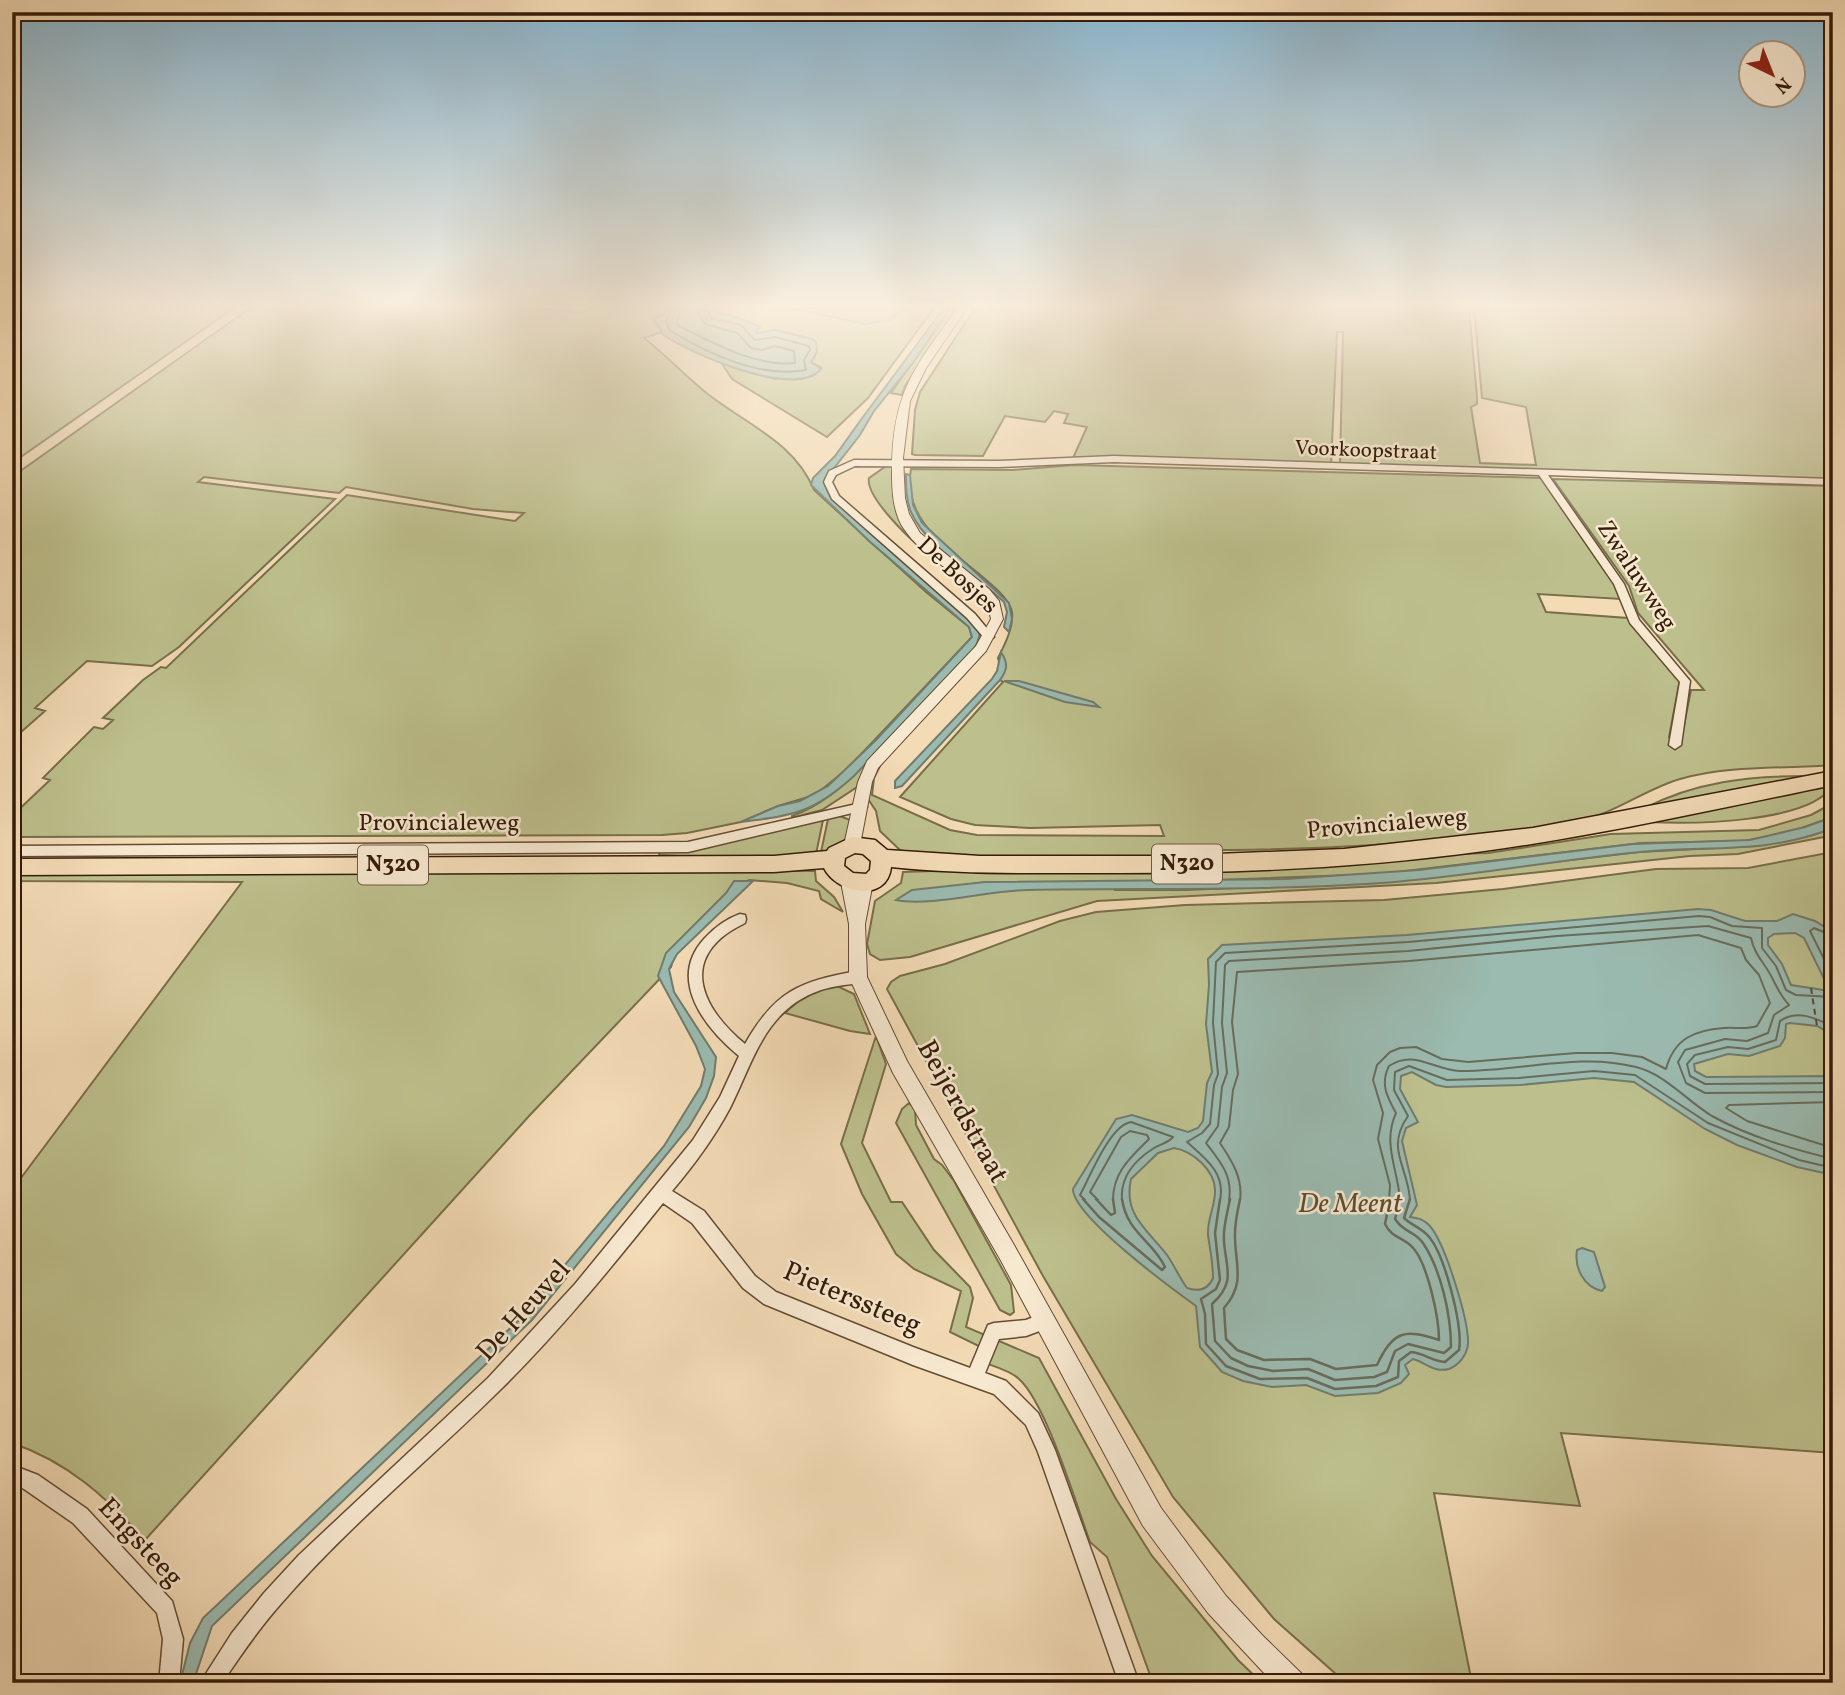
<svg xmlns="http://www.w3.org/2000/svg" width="1845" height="1695" viewBox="0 0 1845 1695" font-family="Vollkorn,serif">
<rect width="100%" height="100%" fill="#f3dbb6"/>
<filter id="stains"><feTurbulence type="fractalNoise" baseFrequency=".00286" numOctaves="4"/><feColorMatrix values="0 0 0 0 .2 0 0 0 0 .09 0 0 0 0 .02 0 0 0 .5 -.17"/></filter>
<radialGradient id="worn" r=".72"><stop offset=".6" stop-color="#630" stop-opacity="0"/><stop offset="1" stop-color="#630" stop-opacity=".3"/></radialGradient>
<path fill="#bdc08d" stroke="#786e4a" stroke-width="2" d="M12 308H234L12 463Z
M250 308H536L584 313 589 308H673L653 319 662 332 644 338C667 356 686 377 709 395 748 425 795 443 814 490L926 592 969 627 972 637 847 769 815 795 778 806 741 822 687 833 662 835 12 837V816L50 780 43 778 94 727 103 729 113 720 103 718 143 680 161 667 166 668 347 495 515 521 524 513 473 509 346 487 339 493 204 477 198 482 335 499 179 647 152 666 87 661 35 708 45 711 12 740V477Z
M684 308H792L823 315 895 316 902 308H934L868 398 827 437 732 379 721 362 775 379 820 367 811 362 815 356 812 339 775 330 760 334 755 332 759 328 758 326 732 315Z
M950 308H959L905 386 902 395 891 393Z
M975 308H1469L1477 397V404L1471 407 1480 463 1536 465 1526 407 1482 398 1474 308H1833V480L1340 466 1343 332H1337L1331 466 1073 458 1087 427 1064 423 1068 414 1054 411 1045 422 1005 416 983 456 915 455 912 454 915 410 920 392Z
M889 464 896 466 894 483 921 548C907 536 865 496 869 478Z
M1074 465 1544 478 1613 578 1621 599 1538 594 1546 612 1628 618 1680 679 1669 737 1681 741 1691 690H1704L1638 613 1629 586 1553 479 1833 486V765C1782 769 1730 765 1680 779 1643 790 1615 814 1577 821 1439 846 1299 851 1159 850L1162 859H1024L902 852 880 831 876 811 868 799 873 773 881 764 874 778 872 795 950 830 977 835 1164 836 1160 825 1030 828 975 825 951 819 900 797 1003 682 994 676 1001 668 998 658C1004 646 1014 627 1012 612 1010 602 1001 593 993 586 958 553 901 526 911 469L1012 470Z
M872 758 857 787 822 810 792 818V816C826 804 846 782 872 758Z
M1805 776 1645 808C1695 782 1749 776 1805 776Z
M1833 785C1810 824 1689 824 1648 822Z
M1833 803V817L1793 831 1744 841 1641 843 1380 874 1166 882 1114 890H1184L1375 883 1639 852 1757 846 1813 835 1833 827V834L1829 836 1738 854 1690 856 1436 883 1097 901 910 957 880 960 870 954 867 944 875 901 901 883 903 872 1488 853 1611 834 1759 830 1811 815Z
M837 815 850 820 848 840 832 852H821L828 819Z
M823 820 816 854 743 859 659 855 660 852Z
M1833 852V1453L1561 1433 1580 1506 1434 1493 1472 1683H1346L1274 1619 1173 1497 1043 1276 887 989 891 982 900 976 945 964 1060 921 1096 912 1185 905 1384 900 1503 889 1656 869 1748 868Z
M746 870 815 871 816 881 834 897 843 912 821 899 819 891 787 883 749 880 676 949 671 967 529 1116 145 1540C106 1497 68 1462 12 1443V1190L242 882 12 881V871Z
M826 986H837L854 994 870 1034 850 1031 785 1013 801 998Z
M876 1036 886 1064 862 1143 891 1202H902L934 1250 970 1287 973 1298 966 1327 1039 1358 1116 1499 1152 1556 1238 1660 1262 1683H1153L1107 1557 1090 1542C1076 1504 1046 1403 1019 1379 1011 1371 996 1367 985 1363L989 1351 950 1332 961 1291 914 1269 896 1254 862 1194 841 1144Z
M909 1103 915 1108 916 1125 934 1159 942 1165 954 1181 1011 1285 1014 1312 1010 1315 1000 1310 896 1123 902 1109Z"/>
<path fill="#9bbbb1" stroke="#727b6d" stroke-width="2" fill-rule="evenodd" d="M673 308C703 308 733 314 760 327L756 332 757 333 775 330 812 339 816 342 817 352 811 362 821 369C795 400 689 353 662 334L661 328 653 319Z
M792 308H902L889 320 865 324Z
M944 308H950L913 363 874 411 860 435 828 476 826 486 831 494 976 625C982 634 979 638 975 648L854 776C813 813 795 815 741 822L778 806 800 801 828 786 876 740 972 637 969 627 869 541 811 485 813 478 835 456 860 421Z
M906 474 910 475 913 505 922 523 1009 603 1012 619 1009 632 1004 627 1007 612 1004 602C977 576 925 546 911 512 906 500 906 487 906 474Z
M1001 652C1008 663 1008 669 1000 680L902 786 895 788V781L992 679 997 671Z
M1004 681H1019L1093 702 1099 707 1065 702Z
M1833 814V828C1765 855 1708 845 1640 852 1554 860 1469 877 1382 883 1264 891 1146 888 1028 890 990 890 930 907 896 900L912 890 985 882 1285 879 1419 870 1633 844 1750 840 1805 827 1827 819Z
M734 881H753L677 954 669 969 674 992 716 1057 714 1076 706 1098 689 1127 532 1320 212 1626 193 1683H180L190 1643 203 1618 519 1320 664 1146 701 1086 705 1069 696 1046 658 976 666 953 726 893Z
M1698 909 1711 910 1745 921H1777L1793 914 1815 921 1833 932V1035L1817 1026 1790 1023 1786 1024 1785 1038 1780 1046 1749 1056 1728 1054 1694 1064 1695 1071 1706 1077 1833 1076V1175L1797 1167 1737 1145 1705 1129 1634 1082 1594 1078 1520 1085 1446 1087 1436 1085 1412 1072 1401 1076 1400 1089 1418 1122 1406 1128 1402 1141 1417 1205 1410 1217C1418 1218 1423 1219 1429 1225 1445 1242 1469 1321 1468 1344 1467 1355 1459 1365 1449 1369 1434 1373 1425 1362 1413 1359L1405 1365 1409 1374 1401 1383 1378 1393 1335 1396 1306 1385 1272 1387 1243 1381 1222 1372 1200 1347 1196 1306C1171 1288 1073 1216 1073 1189L1116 1119 1132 1115 1188 1132 1198 1128 1203 1121 1207 1083 1212 1072 1206 1024 1209 985 1208 959 1222 945 1407 935ZM1774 934 1795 933 1804 938 1830 991 1791 985 1782 964 1768 945V938ZM1174 1148C1193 1151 1216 1171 1215 1192 1215 1207 1207 1219 1208 1235 1210 1249 1213 1263 1213 1278 1208 1290 1199 1292 1187 1288 1179 1277 1174 1265 1167 1255 1147 1229 1123 1215 1131 1179L1158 1153Z
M1582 1248 1594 1252 1605 1287 1602 1291C1584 1287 1574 1268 1577 1250Z"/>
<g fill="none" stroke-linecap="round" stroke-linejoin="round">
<path stroke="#686c5c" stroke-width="2" d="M672 308 666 321 669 330C707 353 760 379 806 370L804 360 810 350 809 346 775 337 755 340 741 325 711 318 707 308
M681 308 677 322 679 326C714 343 755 367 795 363L794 351 775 346 762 350 751 348 737 333 705 324 700 317 699 308
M1833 936 1814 928 1810 931 1833 977
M1833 1027C1816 1018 1797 1009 1780 1021L1776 1040 1748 1049 1728 1047 1695 1055 1687 1064 1690 1076 1705 1084 1833 1083
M1833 1102 1729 1105 1726 1108 1747 1121 1833 1148
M1085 1200 1080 1195C1090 1177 1110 1125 1131 1122L1173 1137C1168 1143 1161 1144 1154 1148 1135 1160 1120 1177 1122 1200
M1098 1200 1090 1192 1121 1137 1130 1131 1147 1135 1149 1139C1130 1158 1113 1172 1113 1200
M1220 1200C1226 1173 1205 1158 1187 1142L1202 1133 1210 1124 1214 1085 1218 1074 1213 1023 1216 962 1225 953 1408 942 1699 916 1710 917 1732 926 1762 928V948L1776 966 1786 990 1796 995 1833 997
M1229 1200C1233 1176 1220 1161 1206 1143L1218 1126 1222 1087 1227 1073 1222 1023 1225 965 1229 961 1408 951 1557 936 1708 926 1751 938C1754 952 1760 958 1767 969 1776 983 1777 992 1789 1005L1774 1015 1768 1033 1747 1041 1725 1039 1685 1050 1678 1062 1686 1083 1705 1093 1833 1092
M1240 1200C1243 1178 1232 1161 1220 1143L1229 1127 1233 1090 1238 1074 1232 1022 1237 972 1409 961 1698 935 1741 948 1746 960 1759 975 1770 1003 1757 1026C1745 1030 1737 1027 1724 1028 1694 1030 1674 1039 1666 1069L1642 1057 1612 1053H1576L1468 1062 1442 1059 1416 1047 1400 1048 1390 1052 1377 1065 1373 1080 1383 1113 1378 1139 1390 1185 1389 1200
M1400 1200C1398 1169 1382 1144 1396 1113 1387 1097 1380 1084 1389 1066 1414 1049 1433 1070 1460 1071 1518 1072 1579 1052 1636 1067 1665 1074 1687 1101 1712 1116 1750 1137 1792 1149 1833 1159
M1410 1200C1408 1166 1385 1149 1408 1116L1394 1090 1395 1072 1409 1066 1447 1080 1519 1078 1594 1071 1635 1075 1708 1123 1799 1160 1833 1168"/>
<path stroke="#686c5c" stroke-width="2.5" d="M1083 1199 1099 1217 1162 1270 1165 1267C1152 1240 1127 1233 1122 1199
M1096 1199 1111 1215 1115 1213 1113 1199
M1220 1199 1215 1233 1220 1280 1216 1289 1201 1299 1205 1314 1206 1344 1226 1366 1260 1379 1307 1378 1335 1389 1376 1386 1398 1377 1399 1361 1411 1352C1424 1353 1431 1361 1445 1362L1459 1350C1463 1326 1445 1257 1430 1238 1423 1228 1412 1226 1404 1218L1410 1199
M1230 1199C1228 1209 1225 1221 1224 1232 1222 1263 1240 1279 1212 1304L1215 1341 1231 1358 1248 1366 1273 1371 1308 1369 1335 1380 1374 1377 1387 1372 1395 1351 1408 1344 1444 1353 1451 1347C1451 1315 1441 1270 1423 1243 1414 1230 1405 1234 1395 1219L1400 1199
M1240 1199C1238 1210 1235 1221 1235 1233 1234 1263 1247 1282 1224 1308L1226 1339 1237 1350 1264 1360 1310 1359 1336 1369 1377 1365C1393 1330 1405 1329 1439 1340 1439 1318 1428 1266 1414 1249 1405 1237 1392 1239 1385 1224L1390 1199"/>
<path stroke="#534c3a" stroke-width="2" stroke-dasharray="6 4.5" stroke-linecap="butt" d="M1811 988 1817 1026"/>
<g stroke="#644c33" stroke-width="3">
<path id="minor" d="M1114 456 1833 479V485L1548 475 1624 584 1639 620 1690 681 1681 745 1675 749 1669 745 1680 682 1630 623 1614 584 1539 475 1114 462 998 467 855 466 836 475 832 482 839 496 975 614 994 637 989 640 985 639 967 618 832 499 824 482 829 471 854 460 998 461Z
M861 803 865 804 867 807 865 810 688 852 12 856V846L688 842Z
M740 914 745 915 746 919 745 923C737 927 728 932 721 938 681 973 712 1017 745 1044 775 991 800 981 858 971L863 973 865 977 863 981 858 983C846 985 833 986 821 990 765 1009 754 1060 730 1108 714 1138 694 1165 672 1191L704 1211 755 1276 776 1292 913 1347 970 1368 988 1325 994 1323 1026 1320 1044 1313 1050 1315 1052 1321 1050 1327 1026 1336 999 1339 985 1373 1006 1381 1038 1413 1055 1450 1139 1683H1119L1038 1452 1026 1425 994 1394 913 1365 764 1304 743 1288 692 1223 663 1203C611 1268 558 1333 499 1391 426 1463 346 1528 279 1606 258 1630 240 1656 222 1683H200L232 1633 264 1593 299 1555 488 1378 575 1284 693 1140 720 1097 739 1056C705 1028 667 980 704 939 714 928 726 919 740 914Z
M12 1465 38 1475 87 1509 172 1601 183 1639 179 1683H159L163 1639 157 1613 73 1523 24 1489 12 1483Z"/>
</g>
<g stroke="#644c33" stroke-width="2">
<path id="tertiary" d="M958 308H967L926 368 910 401 903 458 905 498 909 514 920 533 989 589 999 601 1003 619 986 651 878 768 872 782 860 845 858 849H846L844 845 858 782 867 761 976 646 991 619 987 602 981 595C956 573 923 557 904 529 893 513 892 491 892 472 892 394 913 369 958 308Z
M849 876 855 877 857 882 859 877H871L873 882 865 924 867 977 907 1061 1014 1245 1161 1508 1226 1596 1263 1636 1302 1674 1306 1683H1274L1264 1673 1208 1613 1143 1526 1000 1259 893 1073 849 977V924L841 882 843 877Z"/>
</g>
<g stroke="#341c07" stroke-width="3">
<path id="trunk" d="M1833 771V785C1717 809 1601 835 1484 851 1353 869 1220 874 1087 873 1022 873 956 874 891 867 887 904 836 893 824 868L774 872 12 875V859L774 856 827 851 829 848 852 837 875 840 887 850 980 856H1166L1344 849 1533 828ZM855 853 863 854 871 861 870 870 866 874 853 873 844 866 845 858Z"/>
</g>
<use href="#minor" fill="#f7e8d0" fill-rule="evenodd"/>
<use href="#tertiary" fill="#f7e8d0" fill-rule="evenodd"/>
<use href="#trunk" fill="#f3dbb6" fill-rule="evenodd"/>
</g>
<linearGradient id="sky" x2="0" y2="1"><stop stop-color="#89b7d2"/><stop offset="0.56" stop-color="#faefde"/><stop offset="1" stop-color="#faefde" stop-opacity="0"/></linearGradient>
<rect width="1845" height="546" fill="url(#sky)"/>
<g text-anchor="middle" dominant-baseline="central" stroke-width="5" stroke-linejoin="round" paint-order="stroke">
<g font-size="21" fill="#341c07" stroke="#f7e8d0">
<text transform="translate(1366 451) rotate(2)">Voorkoopstraat</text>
</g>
<g fill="#f7e8d0" stroke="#6e5943" stroke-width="2">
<rect x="1152" y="844.5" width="70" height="39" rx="5"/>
<rect x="358" y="845.5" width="70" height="39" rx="5"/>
</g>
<g font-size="23" font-weight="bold" fill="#341c07">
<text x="1187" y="864">N320</text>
<text x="393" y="865">N320</text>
</g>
<g font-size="24" fill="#341c07" stroke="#f7e8d0">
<text transform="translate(957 576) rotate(43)">De Bosjes</text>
<text transform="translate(1636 576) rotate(57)">Zwaluwweg</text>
<text x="439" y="824">Provincialeweg</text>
<text transform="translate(1387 825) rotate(-5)">Provincialeweg</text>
</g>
<g font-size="28" fill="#341c07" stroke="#f7e8d0">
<text transform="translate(962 1112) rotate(61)">Beijerdstraat</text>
<text transform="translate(852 1299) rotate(23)">Pieterssteeg</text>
<text transform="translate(524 1311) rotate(-48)">De Heuvel</text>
<text transform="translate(140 1543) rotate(47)">Engsteeg</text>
</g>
<g font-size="28" font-style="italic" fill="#5d4d2f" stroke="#f7e8d0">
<text x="1350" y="1204">De Meent</text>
</g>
</g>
<rect width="1845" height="1695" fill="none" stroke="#f3dbb6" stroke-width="42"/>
<rect x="14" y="14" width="1817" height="1667" fill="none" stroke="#341c07" stroke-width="3.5"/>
<rect x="21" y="21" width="1803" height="1653" fill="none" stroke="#341c07" stroke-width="2"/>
<g transform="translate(1772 74) rotate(137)"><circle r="33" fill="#f7e8d0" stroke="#a99680" stroke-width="2"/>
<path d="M0-5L12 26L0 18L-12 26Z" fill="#8f2418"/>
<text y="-10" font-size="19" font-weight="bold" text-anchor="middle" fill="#341c07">N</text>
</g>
<rect width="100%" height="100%" filter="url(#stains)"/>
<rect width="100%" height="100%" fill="url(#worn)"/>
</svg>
